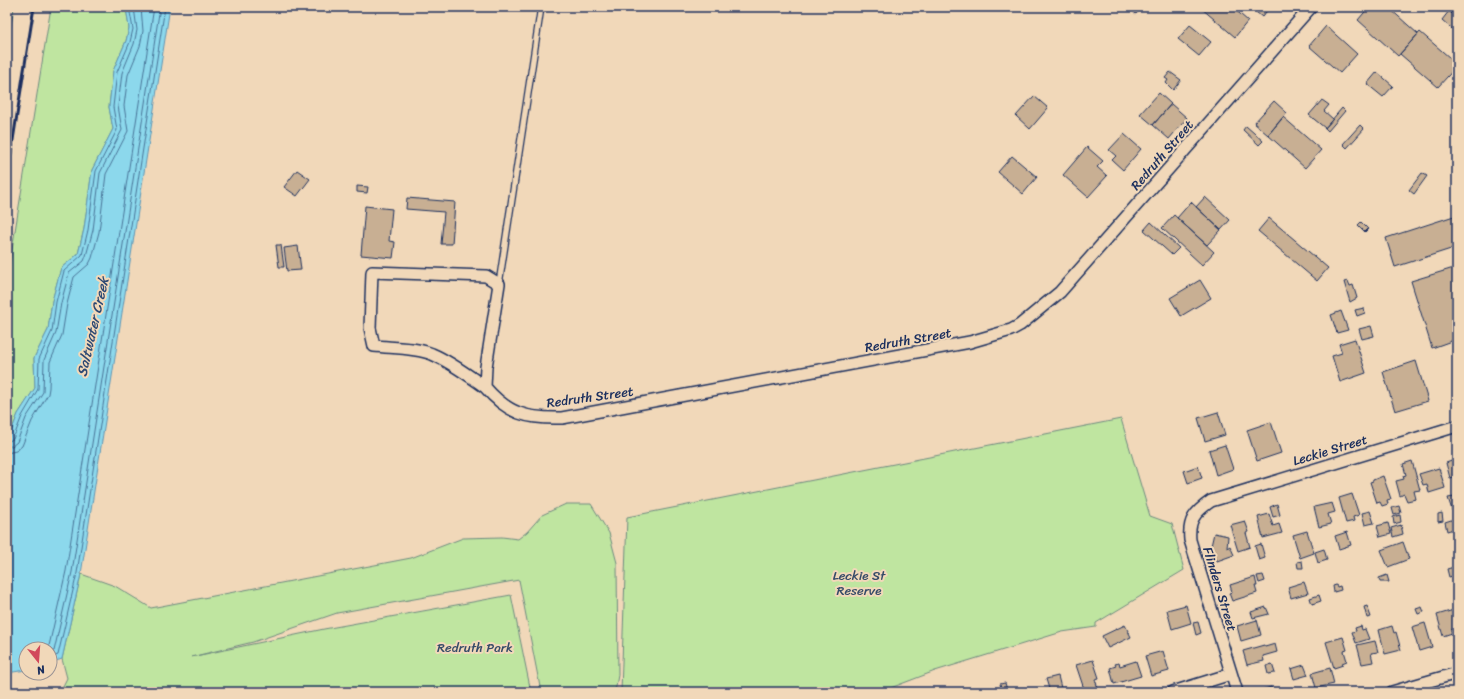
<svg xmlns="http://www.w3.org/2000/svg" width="1464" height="699" viewBox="0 0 1464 699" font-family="Sriracha,sans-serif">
<rect width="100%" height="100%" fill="#f1d8b9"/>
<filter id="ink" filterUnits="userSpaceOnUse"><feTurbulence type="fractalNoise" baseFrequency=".025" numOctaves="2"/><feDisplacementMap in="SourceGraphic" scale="8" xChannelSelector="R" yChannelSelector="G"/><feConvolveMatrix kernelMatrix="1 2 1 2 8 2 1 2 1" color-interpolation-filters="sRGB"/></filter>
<g filter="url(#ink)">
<path fill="#bfe5a0" stroke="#6d8a7f" d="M7 7H14L7 49Z
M51 7H126L129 28 126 41 113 71 109 107 113 129 92 170 84 229 78 254 61 268 52 301 48 330 34 358 35 388 18 414 9 437 7 439V281Z
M1121 419 1150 516 1172 524 1184 570 1096 623V627L1062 632 935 671 880 692H621L627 517Z
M566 504H591L609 533 617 563 618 675 615 692H541L519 580 337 613 253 642 191 657 324 629 511 595 531 692H60L67 678 62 659 81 574 115 586 151 608 411 558 463 538 502 537 518 539 527 532 542 515Z"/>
<path fill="#8cd8ec" stroke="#5f94b3" d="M126 7H170L81 574 62 659 50 663V649H26V670L7 673V439L9 437 18 414 35 388 34 358 48 330 52 301 61 268 78 254 84 229 92 170 113 129 109 107 113 71 126 41 129 28Z"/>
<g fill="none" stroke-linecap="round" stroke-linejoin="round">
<path stroke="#487397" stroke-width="1" d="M7 442 13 439 22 416 38 389 39 359 52 331 56 302 64 271 82 255 88 230 96 171 117 130 113 107 117 72 130 42 133 29 129 7
M7 447 12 446 17 442 26 418 43 392 44 360 56 333 61 303 69 273 84 261 86 256 93 230 100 173 122 130 118 106 122 73 134 44 137 30 134 7
M7 453 16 451 22 446 32 421 48 394 49 388 50 362 62 335 67 304 74 277 89 264 92 258 99 232 106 174 128 131 124 106 128 75 140 46 143 31 141 7
M44 649 49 646 66 571 154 7
M50 653 54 651 72 572 160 7
M50 658 58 655 77 573 165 7"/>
</g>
<path fill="#c8af93" stroke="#1b2f5e" d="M1128 7H1142L1136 14Z
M1202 7H1232L1248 21 1235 37 1201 8Z
M1250 7H1270L1262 17Z
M1369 7H1388L1418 34 1398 56 1358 20Z
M1449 11 1457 18V33L1442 20Z
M1190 25 1211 42 1199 56 1178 39Z
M1326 26 1357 54 1340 73 1309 46Z
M1420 32 1457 64V66L1438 87 1400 54Z
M1170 72 1181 80 1173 90 1166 83 1168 80 1165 78Z
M1377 72 1393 86 1383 97 1367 84Z
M1159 93 1171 104 1153 125 1140 114Z
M1034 96 1048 108 1030 129 1016 116Z
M1322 100 1329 105 1324 111 1333 119 1325 128 1309 115Z
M1274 101 1287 113 1268 135 1254 123Z
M1171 104 1187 118 1169 139 1153 125Z
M1342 108 1345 111 1328 131 1325 128Z
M1283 117 1321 150 1305 168 1268 135Z
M1360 125 1364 129 1347 148 1343 144Z
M1246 126 1263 141 1259 145 1243 130Z
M1124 134 1141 149 1123 170 1112 160 1116 156 1109 150Z
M1087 147 1103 161 1097 167 1107 176 1088 197 1063 175Z
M1012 156 1037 177 1023 194 998 172Z
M297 170 310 179 297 196 284 187Z
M1422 173 1427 176 1414 194 1409 190Z
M357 186 368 187 367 193 357 192Z
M1205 197 1230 220 1221 230 1196 207Z
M407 198 455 202 452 244H441L444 212 406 209Z
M1191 202 1221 230 1207 245 1177 218Z
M365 206 392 209 389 241 395 242 393 258 361 255Z
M1174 215 1214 252 1202 265 1162 228Z
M1457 215V247L1395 267 1386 238Z
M1269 218 1328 268 1317 281 1258 231Z
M1151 222 1179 248 1172 255 1144 230Z
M1361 222 1368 229 1365 232 1358 225Z
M276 245H281L284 267H279Z
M298 246 301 270 287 271 284 248Z
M1457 267V339L1432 348 1411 281Z
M1200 280 1211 298 1181 316 1170 298Z
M1348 281 1350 286 1353 285 1357 298 1350 302 1344 282Z
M1364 308 1365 313 1357 316 1355 310Z
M1341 311 1348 330 1337 333 1331 315Z
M1371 326 1374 336 1362 339 1359 329Z
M1355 339 1366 373 1340 382 1332 356 1342 353 1339 344Z
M1416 361 1428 401 1395 411 1383 372Z
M1218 412 1225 435 1205 441 1198 418Z
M1271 422 1281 453 1257 461 1247 430Z
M1225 445 1233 469 1216 475 1209 450Z
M1457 459V476L1450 478 1446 463Z
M1412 461 1420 490 1414 491 1416 499 1407 501 1404 494 1400 496 1396 481 1404 479 1403 476 1406 475 1403 464Z
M1198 466 1202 478 1188 483 1184 471Z
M1439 468 1445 488 1429 493 1427 484 1423 485 1419 474Z
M1383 476 1391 499 1387 500 1388 504 1382 506 1380 502 1377 503 1370 482 1373 481V480Z
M1352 494 1359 515 1353 517 1354 521 1346 523 1339 498Z
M1454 497 1455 501H1457V515L1454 516 1448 498Z
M1332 503 1335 512 1328 514 1331 524 1319 527 1314 507Z
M1277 504 1280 515 1273 517 1270 507Z
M1399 506 1401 513 1394 515 1392 508Z
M1370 511 1374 523 1365 525 1362 513Z
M1442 513 1443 521 1438 522V514Z
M1269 514 1273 526 1279 524 1282 533 1263 538 1258 517Z
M1400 515 1401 522 1394 524 1393 517Z
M1457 518V528L1447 531 1445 522Z
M1245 521 1249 532 1246 533 1250 547 1238 551 1230 525Z
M1388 523 1391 534 1380 537 1377 526Z
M1401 525 1403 534 1393 537 1391 528Z
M1307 531 1314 553 1300 558 1293 535Z
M1347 532 1351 545 1339 549 1335 536Z
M1214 533 1228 536 1227 548 1230 546 1234 555 1217 561 1216 558 1214 559 1211 549H1212L1211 546Z
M1403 542 1409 559 1388 567 1381 550Z
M1261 544 1265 558 1259 560 1255 546Z
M1324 549 1327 560 1318 563 1315 552Z
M1302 561 1303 568H1298L1297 562Z
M1454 567 1456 575 1449 577 1447 569Z
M1263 575 1265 581 1259 583 1257 576Z
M1387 575 1389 582H1380L1379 578Z
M1255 577 1257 586H1255L1257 593 1232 601 1229 593 1232 592 1230 585Z
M1304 582 1308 593 1291 598 1288 587Z
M1336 585 1337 587 1340 586 1341 590 1334 592 1333 586Z
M1319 595 1321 601 1312 604 1310 598Z
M1186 605 1191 623 1172 629 1167 610Z
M1367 606 1371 617 1367 618 1364 607Z
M1266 607 1269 614 1253 618 1251 612Z
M1422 607 1424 612 1418 614 1416 609Z
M1457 609V629L1451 630 1452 633 1443 636 1437 615Z
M1257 620 1261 635 1241 641 1237 626Z
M1198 622 1201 633 1196 635 1193 623Z
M1425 623 1432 647 1419 651 1412 627Z
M1125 625 1131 637 1108 648 1102 636Z
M1361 626 1362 630 1365 629 1369 639 1356 643 1352 632 1356 631 1355 628Z
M1392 626 1394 633 1396 632 1401 650 1385 654 1379 630Z
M1343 637 1347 650 1344 651 1347 661 1342 663 1343 665 1334 668 1326 642Z
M1375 641 1378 652 1371 653 1373 662 1362 664 1357 645Z
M1275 644 1277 652 1263 656 1264 661 1247 665 1243 651 1264 645 1265 647Z
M1163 651 1169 671 1151 676 1145 656Z
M1093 660 1099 678 1095 679 1099 692H1085L1076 665Z
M1136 661 1141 676 1114 684 1110 668 1116 666 1115 664 1119 663 1120 666Z
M1272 664 1275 673 1268 674 1266 666Z
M1304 665 1308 675 1294 679 1291 669Z
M1330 668 1334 684 1316 688 1312 673Z
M1058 676 1061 688 1066 687 1067 692H1050L1046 679Z
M1005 683 1007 690 1002 691 1000 684Z
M1271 687 1273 692H1255Z"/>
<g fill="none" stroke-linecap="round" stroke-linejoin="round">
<g stroke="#1b2f5e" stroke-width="8">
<path id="service" d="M499 284 541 7"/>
</g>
<g stroke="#1b2f5e" stroke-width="14">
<path id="minor" d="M485 387C468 375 451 362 432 354 414 347 393 348 374 346L370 328 372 272 486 276 499 284 486 367 485 387C508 414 527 419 562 418L970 342 1011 330 1020 325 1060 292 1311 7
M1173 692 1231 674
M1237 692 1190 540C1188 520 1195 512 1211 501L1457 426
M1392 692 1457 673"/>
</g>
<use href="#service" stroke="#f1d8b9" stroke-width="5.5"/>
<use href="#minor" stroke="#f1d8b9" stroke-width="11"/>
<path stroke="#1b2f5e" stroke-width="3" d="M7 178 34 7"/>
</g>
</g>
<g text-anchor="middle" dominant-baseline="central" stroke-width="4" stroke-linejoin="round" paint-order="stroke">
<g font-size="13" fill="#1b2f5e" stroke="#f1d8b9">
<text transform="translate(1162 155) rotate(-49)">Redruth Street</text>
<text transform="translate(908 340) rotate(-10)">Redruth Street</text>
<text transform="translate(590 397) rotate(-8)">Redruth Street</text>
<text transform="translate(1330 450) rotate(-17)">Leckie Street</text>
<text transform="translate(1220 589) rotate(73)">Flinders Street</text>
</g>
<g font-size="13" fill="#344a68" stroke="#f1d8b9">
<text x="859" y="575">Leckie St<tspan x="859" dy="15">Reserve</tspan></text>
<text x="475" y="647">Redruth Park</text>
</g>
<g font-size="14" font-style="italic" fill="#2c4873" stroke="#f1d8b9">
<text transform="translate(93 327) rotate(-77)">Saltwater Creek</text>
</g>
</g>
<rect width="1464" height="699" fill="none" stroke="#f1d8b9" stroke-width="24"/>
<rect x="12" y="12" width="1440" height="675" fill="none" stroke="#1b2f5e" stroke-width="1.5" filter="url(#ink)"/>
<g transform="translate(38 661) rotate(163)"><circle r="19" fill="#f1d8b9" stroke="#9b9495"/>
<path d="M0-3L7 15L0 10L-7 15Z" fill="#d1495b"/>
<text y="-6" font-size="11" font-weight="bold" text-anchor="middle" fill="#1b2f5e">N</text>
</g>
</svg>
